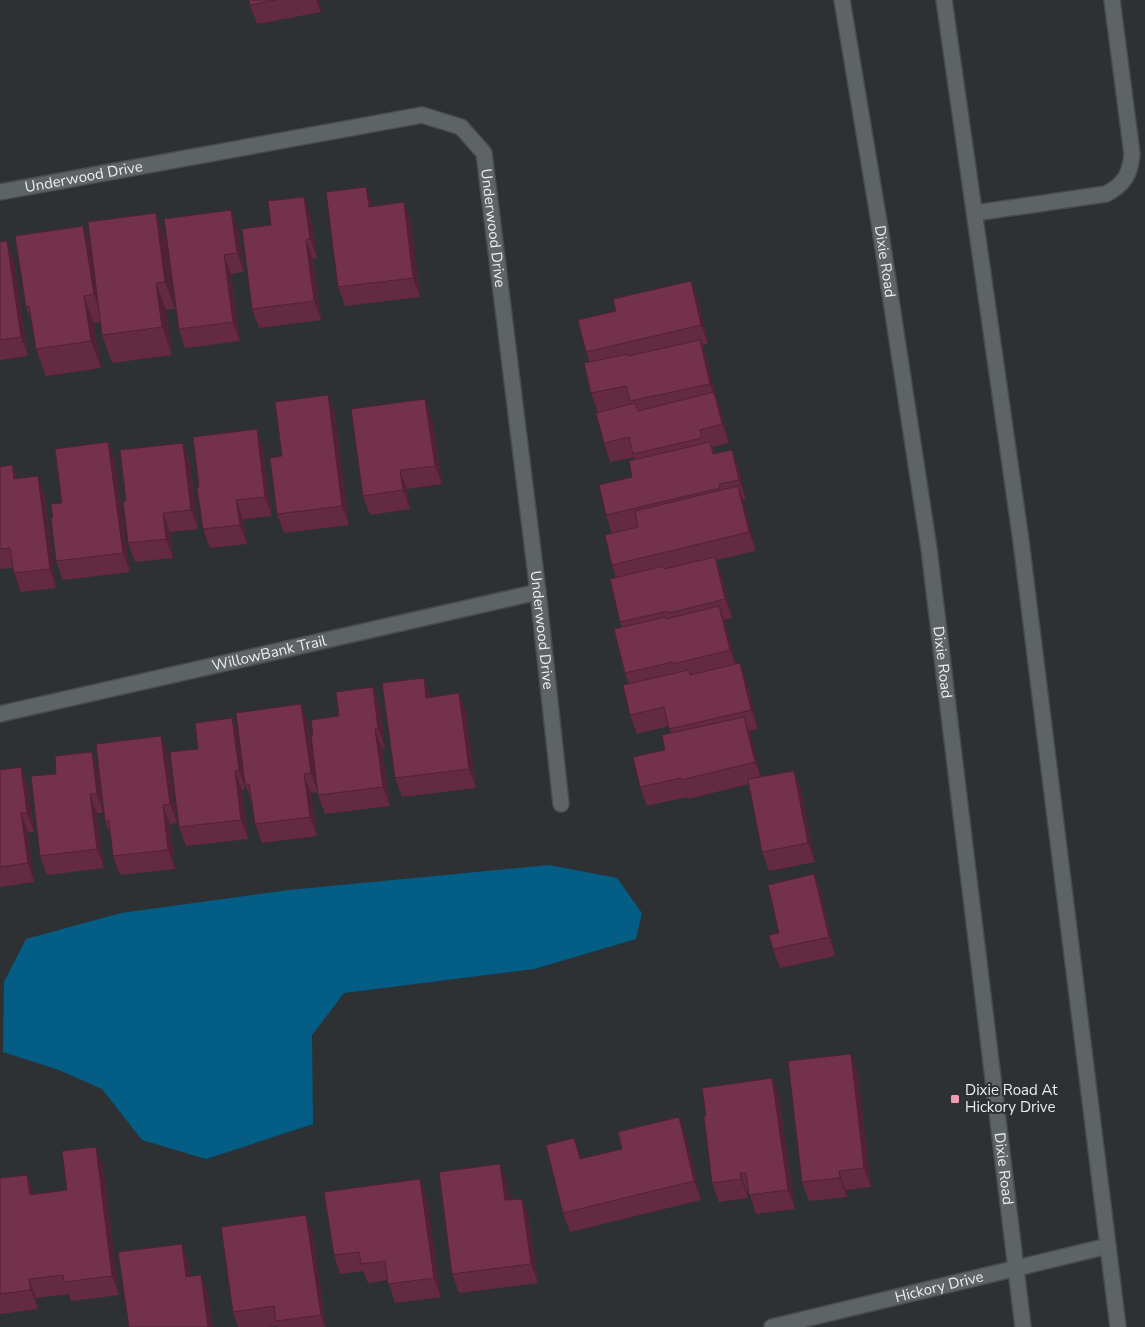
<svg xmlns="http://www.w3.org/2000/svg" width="1145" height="1327" viewBox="0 0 1145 1327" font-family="'Nunito Sans',sans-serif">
<rect width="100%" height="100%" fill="#2d3134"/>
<path fill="#035d85" d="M549 865 617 878 642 913 636 939 534 969 344 993 312 1035 313 1124 206 1159 142 1140 102 1089 59 1070 3 1052 4 982 26 939 121 913 289 890Z"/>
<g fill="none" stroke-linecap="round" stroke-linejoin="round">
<g stroke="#484c4f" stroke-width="18">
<path id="lane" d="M975 213 1106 194C1125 184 1130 174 1132 154L1112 0"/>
</g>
<g stroke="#484c4f" stroke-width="18">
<g id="street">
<path id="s1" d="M0 192 422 115 461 127 484 153 538 592 561 804"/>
<path id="s2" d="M0 714 538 592"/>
<path id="s3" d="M772 1327 1108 1246"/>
</g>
</g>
<g stroke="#484c4f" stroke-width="18">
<g id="secondary">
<path id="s4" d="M842 0 880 228 929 549 1023 1327"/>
<path d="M944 0 1021 541 1118 1327"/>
</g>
</g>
<use href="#lane" stroke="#5e6366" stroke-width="15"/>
<use href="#street" stroke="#5e6366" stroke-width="15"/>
<use href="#secondary" stroke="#5e6366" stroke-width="15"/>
</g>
<path fill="#642a40" d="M249 0H319L321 12 257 24 250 5Z
M373 206 411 221 420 297 345 306 338 287Z
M156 213 166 241 175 309 166 310 172 355 112 363 102 335 101 322 94 323 101 368 46 376 36 349 31 320 26 307 83 226 91 248Z
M311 216 317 258 313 259 321 320 259 328 252 309 271 225Z
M238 229 244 272 231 274 240 341 185 348 179 329Z
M0 242 14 260 28 356 0 360Z
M698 300 708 344 702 345 707 359 714 392 721 411 729 443 712 447 715 454 732 450 739 469 746 499 742 500 756 551 716 560 722 576 732 618 724 620 736 664 747 682 758 729 749 731 761 777 794 771 801 790 815 862 769 871 762 852 749 784 688 799 687 797 647 806 640 787 665 750 671 733 669 726 637 734 630 715 629 684 625 673 622 627 620 622 616 577 612 565V533L606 515 632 477 635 460 634 457 610 462 604 443 598 412 591 393 590 362 586 352Z
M328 395 335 414 349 525 284 533 277 514 282 456Z
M432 418 442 484 407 489 410 509 370 515 363 496Z
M263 448 272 516 243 519 247 544 210 548 203 529 199 487Z
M115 461 130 572 63 580 56 561 53 518 62 503Z
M190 462 198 529 170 532 173 558 135 562 128 543 126 501Z
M12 465 17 478 45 495 56 588 21 592 14 573 13 568 0 569V467Z
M424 678 431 697 459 693 466 712 476 788 402 797 395 778Z
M373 687 380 706 385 748H382L390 806 325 814 318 795 339 716Z
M232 718 239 736 308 723 318 792 311 793 317 836 262 843 255 824 252 802 245 784 242 759 245 789 242 790 248 839 186 846 179 827 198 749Z
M92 752 98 771 103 813H97L104 868 47 875 40 856 56 774Z
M168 755 177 823 170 824 175 869 120 875 113 856 111 836 105 821Z
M0 770 28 786 34 832H28L34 882 0 887Z
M814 874 821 893 835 956 780 968 773 949 779 933Z
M858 1073 871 1187 846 1190 847 1197 809 1201 802 1182Z
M772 1078 779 1097 795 1209 756 1214 749 1192H747L748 1198 719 1202 712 1183 706 1115Z
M686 1136 701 1200 570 1232 563 1213 581 1159 622 1149Z
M103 1166 119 1295 71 1301 69 1294 36 1298 38 1309 0 1314V1178L34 1194 67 1190Z
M507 1183 509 1200 522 1199 529 1218 538 1283 459 1293 452 1274Z
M427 1198 441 1297 395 1303 388 1280 368 1283 363 1271 340 1274 334 1255Z
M313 1234 326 1327H278L277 1326 267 1327H238L233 1312Z"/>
<path fill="#512234" d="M316 0H319L321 12Z
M366 187 373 206 376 226 369 207Z
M304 197 311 216 317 258 310 239Z
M404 202 411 221 420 297 413 278Z
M231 210 238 229 244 272 237 253Z
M156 213 166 241 175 309 165 282Z
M83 226 93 254 104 322 94 294Z
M306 240 313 259 321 320 314 301Z
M7 241 14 260 28 356 21 337Z
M224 255 231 274 240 341 233 322Z
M691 281 698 300 708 344 701 325Z
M156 283 166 310 172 355 162 327Z
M84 296 94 323 101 368 91 341Z
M700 340 707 359 717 403 710 384Z
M714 392 721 411 729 443 722 424Z
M328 395 335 414 349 525 342 506Z
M425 399 432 418 442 484 435 466Z
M257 429 263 448 272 516 265 497Z
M108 442 115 461 130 572 123 553Z
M183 443 190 462 198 529 191 510Z
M732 450 739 469 746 499 739 480Z
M12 465 19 484 14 479Z
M400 470 407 489 410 509 403 490Z
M38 476 45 495 56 588 50 569Z
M738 486 745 505 756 551 749 532Z
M236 500 243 519 247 544 240 525Z
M163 513 170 532 173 558 166 539Z
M715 557 722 576 732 618 725 599Z
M719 606 726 625 737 669 730 650Z
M740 663 747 682 758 729 751 710Z
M424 678 431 697 426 698Z
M373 687 380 706 385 748 378 729Z
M459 693 466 712 476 788 469 769Z
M301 704 308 723 318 792 311 773Z
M744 717 751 736 762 781 755 762Z
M232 718 239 737 245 789 239 770Z
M375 729 382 748 390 806 383 787Z
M161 736 168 755 177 823 170 804Z
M92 752 98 771 103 813 97 794Z
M21 767 28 786 34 832 27 813Z
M235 771 242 790 248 839 241 820Z
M794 771 801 790 815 862 808 843Z
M304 774 311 793 317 836 310 817Z
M90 794 97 813 104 868 97 849Z
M163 805 170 824 175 869 168 850Z
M21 813 28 832 34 882 28 863Z
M814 874 821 893 835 956 829 937Z
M851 1054 858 1073 871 1187 864 1168Z
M772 1078 779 1097 795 1209 788 1190Z
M679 1117 686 1136 701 1200 694 1181Z
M574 1138 581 1157 587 1178 580 1159Z
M96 1147 103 1166 119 1295 112 1276Z
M500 1164 507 1183 512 1219 505 1200Z
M839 1171 846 1190 847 1197 840 1178Z
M740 1173 747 1192 748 1198 741 1179Z
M27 1175 34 1194 36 1214 30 1195Z
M420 1179 427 1198 441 1297 434 1278Z
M522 1199 529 1218 538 1283 531 1264Z
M306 1215 313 1234 326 1327H325L321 1315Z
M182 1244 189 1263 193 1296 186 1277Z
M201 1275 208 1294 213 1327H208Z
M29 1279 36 1298 38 1309 31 1290Z"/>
<path fill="#74314b" stroke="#512234" d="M249 0H276L250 5Z
M366 187 369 207 404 202 413 278 338 287 326 192Z
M304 197 310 239 306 240 314 301 252 309 242 229 271 225 268 201Z
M231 210 237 253 224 255 233 322 179 329 164 219Z
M156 213 165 282 156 283 162 327 102 335 88 222Z
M83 226 94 294 84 296 91 341 36 349 29 306 26 307 15 236Z
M7 241 21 337 0 340V242Z
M691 281 701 325 586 352 578 320 616 311 613 299Z
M700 340 710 384 630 401 626 386 591 393 584 363 628 354V356Z
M714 392 722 424 700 430 702 438 633 454 629 437 604 443 596 413 635 403 638 411Z
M328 395 342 506 277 514 270 458 282 456 275 402Z
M425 399 435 466 400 470 403 490 363 496 351 409Z
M257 429 265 497 236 500 240 525 203 529 197 488 199 487 193 437Z
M108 442 123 553 56 561 51 518H53L51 504 62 503 55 449Z
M710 442 713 454 732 450 739 480 719 484 720 488 606 515 599 485 632 477 629 461Z
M183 443 191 510 163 513 166 539 128 543 123 501H126L120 450Z
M12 465 14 479 38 476 50 569 14 573 10 548 0 549V467Z
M738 486 749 532 612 565 605 535 638 527 635 511Z
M715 557 725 599 669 613 668 611 620 622 610 579 663 566 664 569Z
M719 606 730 650 673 664 672 662 625 673 614 629 666 617V619Z
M740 663 751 710 669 729 664 707 630 715 623 685 689 670 690 675Z
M424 678 426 698 459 693 469 769 395 778 382 683Z
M373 687 378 729H375L383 787 318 795 311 735H313L311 720 339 716 336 692Z
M301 704 311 773 304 774 310 817 255 824 249 784H245L236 713Z
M744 717 755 762 681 780V778L640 787 633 757 665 750 662 735Z
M232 718 239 770 235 771 241 820 179 827 170 752 198 749 195 723Z
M161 736 170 804 163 805 168 850 113 856 109 820 105 821 96 744Z
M92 752 97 794H90L97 849 40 856 31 776 56 774 55 756Z
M21 767 27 813H21L28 863 0 867V770Z
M794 771 808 843 762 852 748 779Z
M814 874 829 937 773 949 769 935 779 933 768 885Z
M851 1054 864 1168 839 1171 840 1178 802 1182 788 1061Z
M772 1078 788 1190 749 1195 746 1173H740L741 1179 712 1183 704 1116 706 1115 702 1088Z
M679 1117 694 1181 563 1213 546 1145 574 1138 580 1159 622 1149 618 1132Z
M96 1147 112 1276 64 1282 63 1275 29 1279 31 1290 0 1294V1178L27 1175 30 1195 67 1190 62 1151Z
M500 1164 505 1200 522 1199 531 1264 452 1274 439 1172Z
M420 1179 434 1278 388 1284 385 1261 361 1264 359 1252 334 1255 324 1192Z
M306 1215 321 1315 276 1321 274 1306 233 1312 221 1227Z
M182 1244 186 1277 201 1275 208 1327H129L118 1252Z"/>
<rect fill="#f09ab6" stroke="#2d3134" stroke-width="2" x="950" y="1094" width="10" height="10" rx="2.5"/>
<g text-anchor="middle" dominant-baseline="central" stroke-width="4" stroke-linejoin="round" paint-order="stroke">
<g font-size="15" fill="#eaedef" stroke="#2d3134">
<text stroke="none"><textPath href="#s1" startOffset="85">Underwood Drive</textPath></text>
<text stroke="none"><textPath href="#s1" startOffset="580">Underwood Drive</textPath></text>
<text stroke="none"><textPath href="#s4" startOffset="265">Dixie Road</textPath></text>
<text stroke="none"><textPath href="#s1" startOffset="985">Underwood Drive</textPath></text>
<text stroke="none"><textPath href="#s2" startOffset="276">WillowBank Trail</textPath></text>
<text stroke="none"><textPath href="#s4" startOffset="670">Dixie Road</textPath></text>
<text stroke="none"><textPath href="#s4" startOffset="1180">Dixie Road</textPath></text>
<text stroke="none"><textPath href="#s3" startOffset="172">Hickory Drive</textPath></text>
</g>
<g font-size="15" fill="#eaedef" stroke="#2d3134" text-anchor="start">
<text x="965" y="1090">Dixie Road At<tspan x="965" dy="17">Hickory Drive</tspan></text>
</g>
</g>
</svg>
